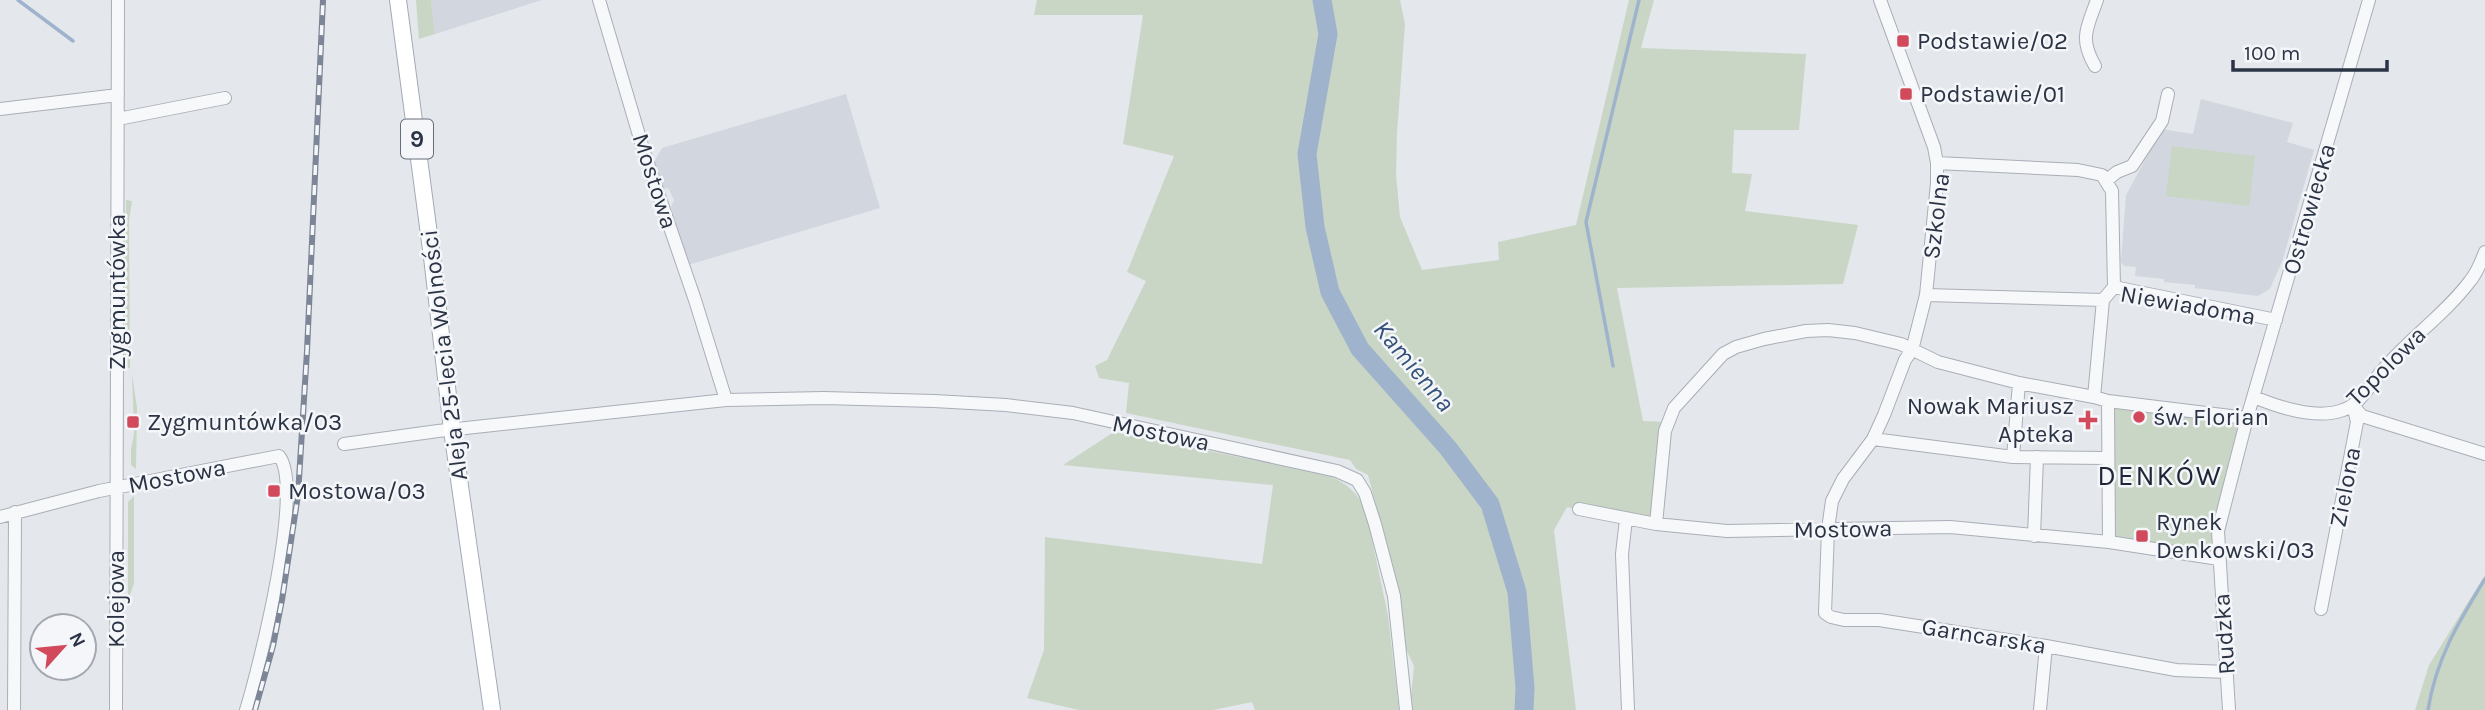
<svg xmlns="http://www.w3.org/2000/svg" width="2485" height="710" viewBox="0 0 2485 710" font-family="Karla,sans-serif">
<rect width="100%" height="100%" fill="#e4e7ec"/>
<path fill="#d2d6de" d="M431 0H542L435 34Z
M846 94 880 208 688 265 671 207 674 200 669 189 663 188 654 162 662 148Z
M2201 99 2293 123 2287 142 2314 150 2283 259 2270 289 2258 296 2195 288V285L2164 282V279L2135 276 2136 267 2124 266 2121 262 2126 195 2162 129 2193 134Z"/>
<path fill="#c9d6c5" d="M416 0H431L435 34 419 39Z
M1037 0H1400L1405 24 1397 133 1396 175 1400 217 1422 270 1499 260 1498 242 1576 225 1629 0H1654L1641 48 1806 54 1799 130H1734L1732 173 1752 174 1745 211 1858 225 1843 284 1617 288 1643 421 1668 422 1656 524 1567 507 1554 530 1576 710H1412L1411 697 1414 666 1406 649 1397 583 1368 475 1356 469 1350 460 1126 413 1129 383 1099 378 1095 366 1107 360 1146 281 1127 272 1174 156 1123 144 1143 15H1034Z
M2172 146 2255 156 2249 206 2166 196Z
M126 200 132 201 129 221 130 368H124Z
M132 373 137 408 136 469 131 465V449L134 434Z
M2108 401 2247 418 2219 559 2109 542Z
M1114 432 1328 475C1349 485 1360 494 1367 516L1388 616 1399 710H1255L1252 702 1213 710H1079L1027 698 1044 650 1045 537 1262 564 1273 485 1063 465Z
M134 496V583L128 601V502Z
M2485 575V710H2415L2429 665Z"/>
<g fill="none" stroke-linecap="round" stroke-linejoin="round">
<path stroke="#9fb4cc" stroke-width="3.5" d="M18 0 73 41
M1613 366 1586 222 1639 0
M2428 710C2436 659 2458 623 2485 579"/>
<path stroke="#9fb4cc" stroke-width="19" d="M1322 0 1328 34 1307 154 1315 227 1330 292 1360 349 1448 448 1490 504 1517 592 1525 688 1524 710"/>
<g stroke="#a9aeb7" stroke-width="14">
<path id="minor" d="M599 0 644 152 695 300 726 400
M1880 0 1934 147 1937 163V183L1926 295 1912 350 1905 360 1884 415 1873 439 1843 479 1832 501 1828 529 1825 613 1831 617 1844 620H1879L2046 646 2176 670 2227 672
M2095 66C2079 38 2087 28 2097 0
M0 109 118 95
M118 119 225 98
M1937 163 2078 170 2102 175 2112 191 2114 287
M2107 180 2117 172 2132 166 2162 121 2168 94
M2114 287 2276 320
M1926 295 2103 300 2114 287
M2094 397 2103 300
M2254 397C2278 407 2316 420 2343 410 2358 405 2367 390 2377 377 2404 342 2443 317 2470 281 2477 273 2481 262 2485 252
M2108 401 2109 542
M2355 408 2362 416 2485 454
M1873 439 2013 457 2108 458
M344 444 438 431 726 400 824 398 934 401 1006 405 1073 413 1337 471 1357 480 1365 493 1375 524 1394 596 1406 710
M2013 457 2019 383
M1579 509 1656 524 1727 531 1950 527 2109 542 2219 559
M0 517 99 491 279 456C305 487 259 668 246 710
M1626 519 1622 554 1628 710
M1656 524 1665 431 1674 408 1723 354 1736 347 1764 339 1806 331 1828 330 1855 333 1901 344 1938 362 2019 383 2094 397 2108 401 2247 418
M2034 536 2037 457
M2321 609 2357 422 2353 405
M14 710 15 512
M116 710 118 0
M2040 710 2046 646
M2229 710 2218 531 2247 418 2369 0"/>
</g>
<g stroke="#a3abb8" stroke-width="18">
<path id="major" d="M398 0 432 257 452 430 492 710"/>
</g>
<use href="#minor" stroke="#f7f8fa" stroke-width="12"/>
<use href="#major" stroke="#fff" stroke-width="16"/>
<g stroke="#7d8696" stroke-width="6">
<path id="rail" d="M255 710 273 646 282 600 298 495 307 351 323 0"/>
</g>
<use href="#rail" stroke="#f4f6f9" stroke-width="3.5" stroke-dasharray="10" stroke-linecap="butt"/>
</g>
<g fill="#d1495b" stroke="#f4f6f9" stroke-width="2.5">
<rect x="1896" y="34" width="14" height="14" rx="3.5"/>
<rect x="1899" y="87" width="14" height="14" rx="3.5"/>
<circle cx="2139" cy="417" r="7"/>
<path d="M2084.5 409.5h7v7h7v7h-7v7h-7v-7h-7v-7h7z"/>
<rect x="126" y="415" width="14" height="14" rx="3.5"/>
<rect x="267" y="484" width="14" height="14" rx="3.5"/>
<rect x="2135" y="529" width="14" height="14" rx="3.5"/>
</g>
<g text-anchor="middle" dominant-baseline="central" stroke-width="5" stroke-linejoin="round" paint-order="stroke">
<rect fill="#f4f6f9" stroke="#676e7b" stroke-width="2" x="401" y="119.5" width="32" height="39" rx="5"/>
<g font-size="23" font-weight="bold" fill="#2b3445">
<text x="417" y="139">9</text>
</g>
<g font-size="24" fill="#2b3445" stroke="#f4f6f9" text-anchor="start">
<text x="1917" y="41">Podstawie/02</text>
<text x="1920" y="94">Podstawie/01</text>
<text x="2074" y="406" text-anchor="end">Nowak Mariusz<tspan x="2074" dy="28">Apteka</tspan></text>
<text x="2153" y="417">św. Florian</text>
<text x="147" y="422">Zygmuntówka/03</text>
<text x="288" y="491">Mostowa/03</text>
<text x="2156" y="522">Rynek<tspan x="2156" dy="28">Denkowski/03</tspan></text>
</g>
<g font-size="24" fill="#2b3445" stroke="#f4f6f9">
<text transform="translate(655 181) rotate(72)">Mostowa</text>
<text transform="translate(2309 209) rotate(-74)">Ostrowiecka</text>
<text transform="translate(1936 216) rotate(-83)">Szkolna</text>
<text transform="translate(117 292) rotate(-90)">Zygmuntówka</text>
<text transform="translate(2188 305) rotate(10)">Niewiadoma</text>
<text transform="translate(444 355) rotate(-97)">Aleja 25-lecia Wolności</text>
<text transform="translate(2386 366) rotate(-45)">Topolowa</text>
<text transform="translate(1161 433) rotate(12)">Mostowa</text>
<text transform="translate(177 476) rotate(-11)">Mostowa</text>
<text transform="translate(2345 487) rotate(-79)">Zielona</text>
<text transform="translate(1843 529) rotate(-1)">Mostowa</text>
<text transform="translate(116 599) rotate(-90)">Kolejowa</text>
<text transform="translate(2224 634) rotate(-94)">Rudzka</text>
<text transform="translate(1984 636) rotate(9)">Garncarska</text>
</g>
<g font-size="26" font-style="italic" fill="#34527a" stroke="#f4f6f9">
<text transform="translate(1414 366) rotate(50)">Kamienna</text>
</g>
<g font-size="28" letter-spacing="2" fill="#1d2536" stroke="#f4f6f9">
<text x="2160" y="475">DENKÓW</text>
</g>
</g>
<g transform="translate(63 647) rotate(63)"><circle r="33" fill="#f4f6f9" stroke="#a4a8b1" stroke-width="2"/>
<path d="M0-5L12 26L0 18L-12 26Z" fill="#d1495b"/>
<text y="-10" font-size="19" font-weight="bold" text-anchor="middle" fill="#2b3445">N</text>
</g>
<path d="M2233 60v10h154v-10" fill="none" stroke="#2b3445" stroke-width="3.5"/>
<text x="2244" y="60" font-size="21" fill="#2b3445" stroke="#f4f6f9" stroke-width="5" paint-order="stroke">100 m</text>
</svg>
